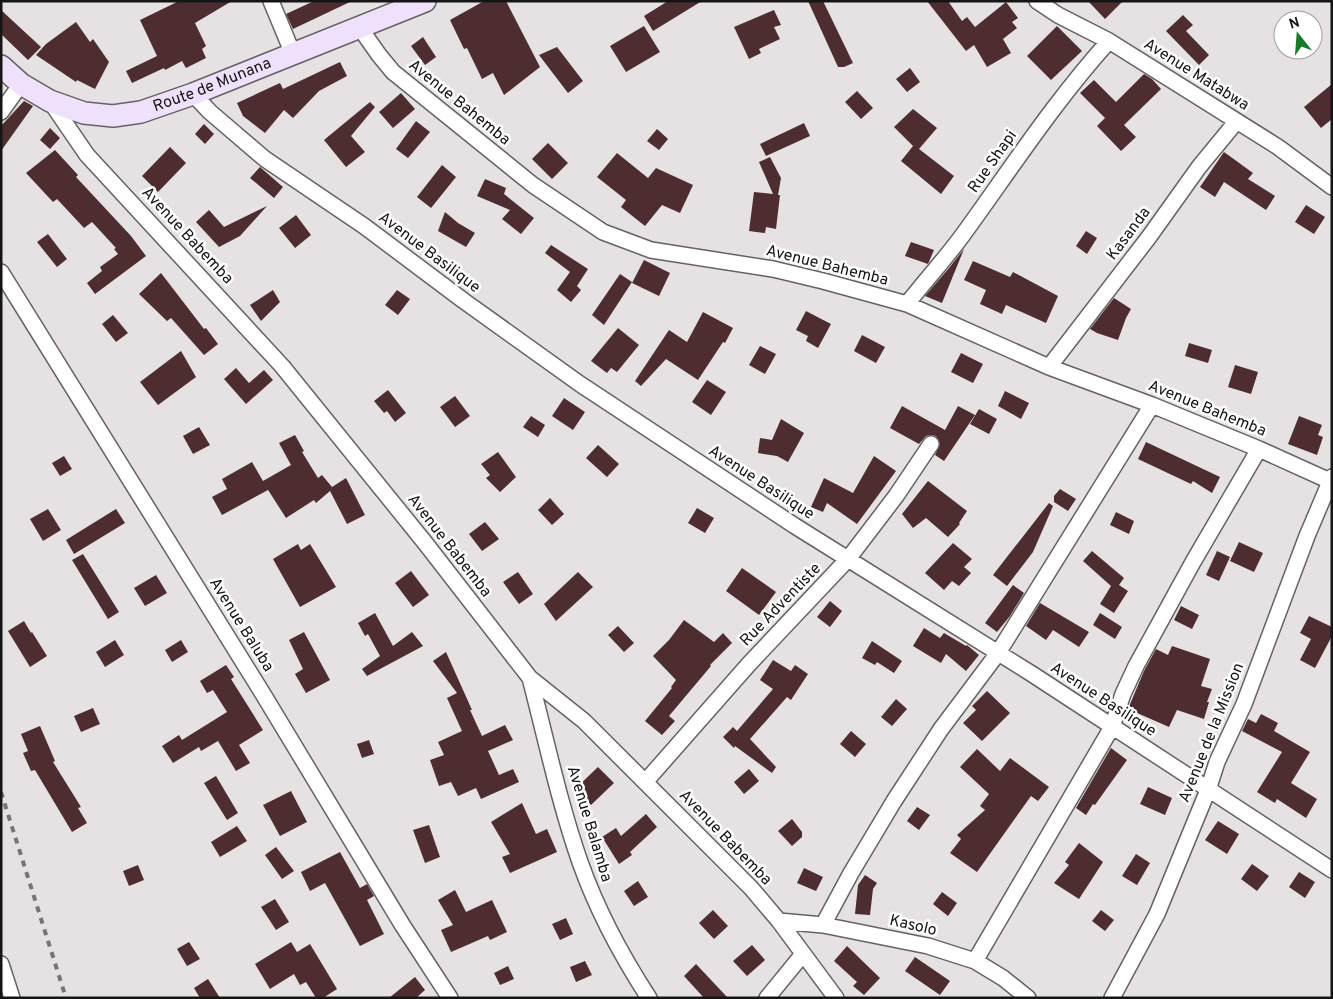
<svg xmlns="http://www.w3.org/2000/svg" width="1333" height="999" viewBox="0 0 1333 999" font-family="Overpass,sans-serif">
<rect width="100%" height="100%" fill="#e6e2e4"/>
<path fill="#4d2d30" d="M179 1H232L195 23 206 46 202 49 206 58 186 68 182 61 165 70 164 68 132 83 126 71 157 56 140 20Z
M314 1H352L293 29 286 14Z
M484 1H506L540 67 504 95 493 73 482 79 467 48 464 49 450 20Z
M668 1H702L653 31 644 16Z
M808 1H823L853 63 844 67H838Z
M927 1H948L962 21 967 17 975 27 1006 2 1018 18 1012 22 1017 28 1003 39 1011 53 987 67 974 45 966 51Z
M1088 1H1123L1105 19Z
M1 10 41 47 28 60 1 34Z
M774 10 781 25 774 27 780 39 759 49 761 53 749 59 734 27Z
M1183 15 1193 25 1186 31 1209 55 1199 65 1166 31Z
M76 22 90 42 93 39 109 62 95 89 77 80 76 82 36 55 46 44Z
M644 26 660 52 626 72 610 46Z
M1057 26 1082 51 1051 80 1027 56Z
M423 37 436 57 425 65 411 46Z
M557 47 583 81 568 93 539 55Z
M340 62 347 76 319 91 293 118 284 110 265 133 243 116 237 103 280 83 283 89Z
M910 68 920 82 907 92 896 79Z
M1144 74 1152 79 1161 89 1124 125 1136 137 1121 151 1097 126 1105 118 1080 93 1094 80 1116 102Z
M1332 84V119L1321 128 1304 107Z
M857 91 873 108 861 119 845 102Z
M401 93 415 109 393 128 379 112Z
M24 101 33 106 1 151V126Z
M370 102 375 107 351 136 365 152 346 167 324 140Z
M913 109 937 128 919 149 954 176 941 194 901 161 913 146 894 127Z
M416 121 430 132 408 158 396 149Z
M804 123 810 136 766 156 760 144Z
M204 124 214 134 205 144 195 134Z
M50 128 60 138 50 149 40 140Z
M657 129 668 139 659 150 647 141Z
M548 143 568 163 552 179 532 159Z
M170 147 186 163 158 192 142 176Z
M55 150 78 175 76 177 131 236 146 256 95 294 87 283 102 271 100 267 118 254 114 249 116 248 92 222 84 228 57 199 53 202 26 173Z
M1224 152 1253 173 1248 179 1275 196 1266 210 1224 182 1215 197 1200 187Z
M617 153 648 178 656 168 693 185 680 213 662 205 645 226 621 207 626 200 597 177Z
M770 157 781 178 778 195H780L776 229 766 227 765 233 749 231 754 192 773 194 759 162Z
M442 165 456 177 431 208 417 197Z
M260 167 283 187 274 198 250 178Z
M485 179 506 188 504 194 534 218 521 234 502 219 510 210 477 196Z
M1306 205 1325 217 1314 234 1295 222Z
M267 206 240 236 219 247 196 222 209 210 224 227Z
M445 212 458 223 475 233 466 247 438 231Z
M296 215 311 235 295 248 279 228Z
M1086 231 1097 238 1087 254 1076 246Z
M48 234 67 259 57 267 37 242Z
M911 242 934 250 928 264 905 256Z
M551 245 588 269 577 286 581 290 571 302 557 290 570 272 545 253Z
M964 249 942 303 925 296 949 268Z
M644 260 670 273 659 296 632 283Z
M973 261 1010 277 1013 272 1058 296 1046 323 1006 305 1002 314 980 304 986 290 964 280Z
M161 273 204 329 206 328 218 344 204 355 171 318 167 321 139 294Z
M620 274 632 282 604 325 592 315Z
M273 290 280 302 261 321 250 305Z
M397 290 410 299 398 315 385 305Z
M1114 298 1131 309 1126 318 1118 340 1097 333 1090 329Z
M806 311 831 324 818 348 806 341 808 336 796 330Z
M703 312 733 328 725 343 723 342 698 380 666 359 641 386 635 381 669 330 687 342Z
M113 315 128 333 116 342 102 324Z
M618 328 639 345 617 372 611 368 607 373 591 361Z
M862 335 885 347 876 363 854 351Z
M1189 343 1212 350 1208 363 1185 356Z
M760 346 776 354 765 374 749 365Z
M181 351 196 377 158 405 140 382Z
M961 353 983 364 973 383 951 372Z
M1235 365 1258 372 1251 394 1228 387Z
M236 368 249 383 264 370 273 380 246 404 224 379Z
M707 380 726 392 711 415 692 402Z
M388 390 406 413 395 422 387 411 384 413 374 401Z
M1005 391 1029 403 1021 419 998 406Z
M455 396 470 416 455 427 440 407Z
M564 398 585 412 573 430 552 416Z
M902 406 945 430 958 406 975 415 944 461 935 455 940 444 936 436 931 435 926 436 919 444 890 428Z
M979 409 997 419 989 434 970 424Z
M531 416 545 425 538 437 523 427Z
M1299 416 1322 425 1318 435 1323 437 1317 455 1288 444Z
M781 419 804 433 788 462 777 456 758 453 760 438 772 440Z
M199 427 210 445 193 454 183 436Z
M295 435 304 451 302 452 318 478 322 475 332 487 346 478 365 515 347 524 330 491 316 503 314 500 286 518 263 482 268 490 222 515 212 497 227 489 222 479 252 462 263 481 291 465 279 443Z
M1146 442 1220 477 1212 493 1193 481 1191 484 1138 459Z
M598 445 619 464 607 477 586 458Z
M498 452 516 477 500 492 486 478 490 475 481 464Z
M64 456 72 469 60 476 52 463Z
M874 456 896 471 857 524 827 503 823 512 811 507 824 478 853 493Z
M928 481 967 511 959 523 960 524 948 537 926 518 913 528 902 514Z
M1060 489 1076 499 1068 511 1054 502V496Z
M550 498 564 514 552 525 538 510Z
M1049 503 1053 506 1033 552 1007 586 993 575Z
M697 508 714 518 705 533 688 523Z
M48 509 61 530 43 541 30 519Z
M116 509 125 523 74 554 66 540Z
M1116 512 1134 521 1129 534 1110 525Z
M485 522 499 539 482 551 469 534Z
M1239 542 1263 553 1254 572 1230 561Z
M953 543 972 559 964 567 971 573 959 586 952 581 944 590 925 573Z
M298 544 301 550 310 544 336 587 300 607 273 559Z
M1092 551 1124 578 1119 585 1128 591 1114 613 1100 604 1111 586 1083 561Z
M1217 551 1230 557 1219 581 1206 575Z
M83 554 119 612 108 619 72 560Z
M742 568 776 592 759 615 726 591Z
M411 571 429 595 413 607 395 583Z
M518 572 533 594 519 604 503 582Z
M578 572 593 587 556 621 544 604Z
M156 575 167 593 145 606 134 588Z
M1013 585 1024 593 1010 616 997 632 985 623Z
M830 601 842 611 830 627 817 617Z
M1040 603 1089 632 1079 647 1053 630 1046 640 1026 626Z
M1181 606 1199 615 1192 629 1174 620Z
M375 613 393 646 412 632 423 646 367 676 362 669 380 656 368 634 365 636 358 623Z
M1100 613 1122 627 1115 639 1093 625Z
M1309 616 1332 627V636L1315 668 1300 660 1311 639 1300 633Z
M684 620 714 642 723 633 732 643 710 665 711 666 669 716 675 721 662 735 645 721 672 688 671 687 676 680 653 656 669 640Z
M24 621 31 633 32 632 47 656 30 667 8 631Z
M618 626 634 643 624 652 608 635Z
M924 628 940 638 944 633 966 646 967 645 979 655 966 671 946 654 941 663 913 646Z
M304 632 330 680 306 693 295 674 303 669 289 640Z
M115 640 124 655 105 667 96 652Z
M181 640 188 652 172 662 165 650Z
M872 641 902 661 894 673 877 662 875 665 862 658Z
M1172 646 1210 659 1201 686 1212 689 1207 702H1209L1204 719 1177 710 1169 727 1128 709 1144 671 1156 649 1168 655Z
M446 652 472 710H470L482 736 505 725 513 740 488 751 499 775 513 769 519 782 481 799 476 788 458 796 451 782 439 786 430 760 444 755 438 742 462 731 447 698 457 693 433 661Z
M773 660 791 671 795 665 808 674 791 700 787 697 750 739 776 767 772 773 735 746 734 748 723 737 733 727 737 731 773 689 760 680Z
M226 665 234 677 231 679 263 730 239 745 250 763 236 771 218 741 201 751 199 747 173 763 162 746 179 735 182 740 227 712 213 690 207 693 200 681Z
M987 691 1010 713 982 741 963 723 976 710 972 706Z
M896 699 907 709 892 726 881 717Z
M93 708 100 724 81 732 74 716Z
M1261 714 1278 723 1274 731 1310 752 1291 783 1317 799 1306 818 1277 799 1275 803 1257 792 1282 752 1242 731 1248 719 1256 723Z
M40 726 55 761 53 762 81 807 78 808 87 823 72 832 35 770 31 771 23 753 28 751 21 734Z
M851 731 866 744 855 757 840 744Z
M369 740 374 754 362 758 357 744Z
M1111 748 1127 760 1095 805 1093 804 1086 815 1076 808Z
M977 749 1000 771 1010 758 1049 787 1038 801 1031 796 977 872 950 853 961 839 957 835 985 810 980 806 989 794 960 767Z
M598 767 614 783 591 805 575 789Z
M749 769 759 781 744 794 734 782Z
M216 776 238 813 227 820 204 783Z
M1148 787 1172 798 1165 815 1140 804Z
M291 791 307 822 280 836 263 805Z
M522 803 536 834 547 829 557 852 510 873 502 857 510 854 491 822Z
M917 807 930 815 919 830 907 821Z
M646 814 657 827 630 852 632 855 619 864 602 837 616 828 621 836Z
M792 819 802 832V837L792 846 778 831Z
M1218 821 1239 834 1227 854 1205 840Z
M429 825 440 857 425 863 413 830Z
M237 826 247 841 220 857 211 842Z
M1079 843 1103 862 1079 899 1054 883 1069 865 1065 862Z
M276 847 294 871 282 879 265 855Z
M340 852 360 888 367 884 374 896 367 900 384 934 360 946 325 883 310 891 301 872Z
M1136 854 1150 863 1137 885 1122 876Z
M1252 864 1269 876 1257 891 1241 879Z
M138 865 144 880 129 886 123 871Z
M804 868 823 877 816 891 797 883Z
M1299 872 1315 882 1305 898 1289 887Z
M865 875 877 883 873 889 870 915 855 914 858 885Z
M638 881 648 897 634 906 624 891Z
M455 890 466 912 492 900 507 932 490 940 488 936 451 952 441 930 453 925 438 900Z
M942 892 957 903 948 916 933 904Z
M275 899 289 922 276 930 261 907Z
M713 910 728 926 714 939 699 923Z
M1101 910 1114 920 1105 931 1092 921Z
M566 918 573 934 560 940 552 924Z
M189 942 200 959 187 966 177 949Z
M291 942 297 952 310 944 337 989 323 998H316L306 982 300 985 294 974 270 989 255 964Z
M752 945 765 960 747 976 733 961Z
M847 946 880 978 864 995 853 986 857 982 834 961Z
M915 957 950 981 940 995 905 971Z
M585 961 592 975 576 982 570 967Z
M696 964 728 998H704L684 976Z
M508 966 514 979 500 985 494 973Z
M415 977 425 990 416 998H389Z
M208 979 220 998H200L194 988Z"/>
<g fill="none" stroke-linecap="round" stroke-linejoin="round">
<g stroke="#656264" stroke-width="18">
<path id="street" d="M271 1 293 54
M1037 1 1058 15 1109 41 1278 147 1332 187
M360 28 379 55 393 72 533 185 603 232 651 250 773 269 823 281 907 304 1049 367 1152 405 1259 449 1332 482
M193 94 210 112 265 159 364 226 464 301 580 384 795 526 1032 674 1332 870
M50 101 87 155 282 366 426 544 530 678 584 721 751 888 779 921 836 998
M1 112 21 84
M1 272 263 694 403 926 450 998
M907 304C925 281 945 259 962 236 1010 170 1054 102 1109 41
M1049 367 1149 237 1199 167 1236 122
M530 678C546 739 559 802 580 862 597 910 621 955 649 998
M646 781 749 664 848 559 896 496 931 444
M779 921 823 925 928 946 975 961 1003 978 1028 998
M823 925 851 873 894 801 941 729 998 653 1152 405
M975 961 1112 727 1123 694 1136 666 1193 562 1259 449
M1 964 12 998
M767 998 803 954
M1112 998 1157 914 1208 790 1217 762 1244 704 1307 536 1332 477"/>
</g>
<g stroke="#656264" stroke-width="24">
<g id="secondary">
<path id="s1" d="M1 66 21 84 50 101 84 113 113 116 141 112 193 94 425 1"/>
</g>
</g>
<use href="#street" stroke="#fff" stroke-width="15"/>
<use href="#secondary" stroke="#efe1fc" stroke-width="21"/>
<path stroke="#777476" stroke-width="4" stroke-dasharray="6 6" stroke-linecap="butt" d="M1 792 66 998"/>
</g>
<g text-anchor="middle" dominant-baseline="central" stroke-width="5" stroke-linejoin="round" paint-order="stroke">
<g font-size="16" fill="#161516" stroke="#fff">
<text transform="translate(1196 75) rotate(32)">Avenue Matabwa</text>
<text stroke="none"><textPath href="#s1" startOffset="230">Route de Munana</textPath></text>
<text transform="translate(459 103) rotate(39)">Avenue Bahemba</text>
<text transform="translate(993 162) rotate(-55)">Rue Shapi</text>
<text transform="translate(1129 234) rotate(-53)">Kasanda</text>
<text transform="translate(187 236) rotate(47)">Avenue Babemba</text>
<text transform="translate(429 253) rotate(37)">Avenue Basilique</text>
<text transform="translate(827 266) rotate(14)">Avenue Bahemba</text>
<text transform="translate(1207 409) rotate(22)">Avenue Bahemba</text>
<text transform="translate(761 483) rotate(33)">Avenue Basilique</text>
<text transform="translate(449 546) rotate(52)">Avenue Babemba</text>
<text transform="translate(781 605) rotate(-46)">Rue Adventiste</text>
<text transform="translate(241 625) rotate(58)">Avenue Baluba</text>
<text transform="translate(1103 700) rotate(33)">Avenue Basilique</text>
<text transform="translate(1212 733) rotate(-68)">Avenue de la Mission</text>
<text transform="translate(589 824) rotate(73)">Avenue Balamba</text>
<text transform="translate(725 838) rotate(46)">Avenue Babemba</text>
<text transform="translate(913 926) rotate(13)">Kasolo</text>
</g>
</g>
<rect width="1333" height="999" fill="none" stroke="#161516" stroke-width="5"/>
<g transform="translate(1298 35) rotate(343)"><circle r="24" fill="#ffffff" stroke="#a2a1a2"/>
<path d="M0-4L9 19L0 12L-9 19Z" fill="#197929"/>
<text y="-8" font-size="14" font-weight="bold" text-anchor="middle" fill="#161516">N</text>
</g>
</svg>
